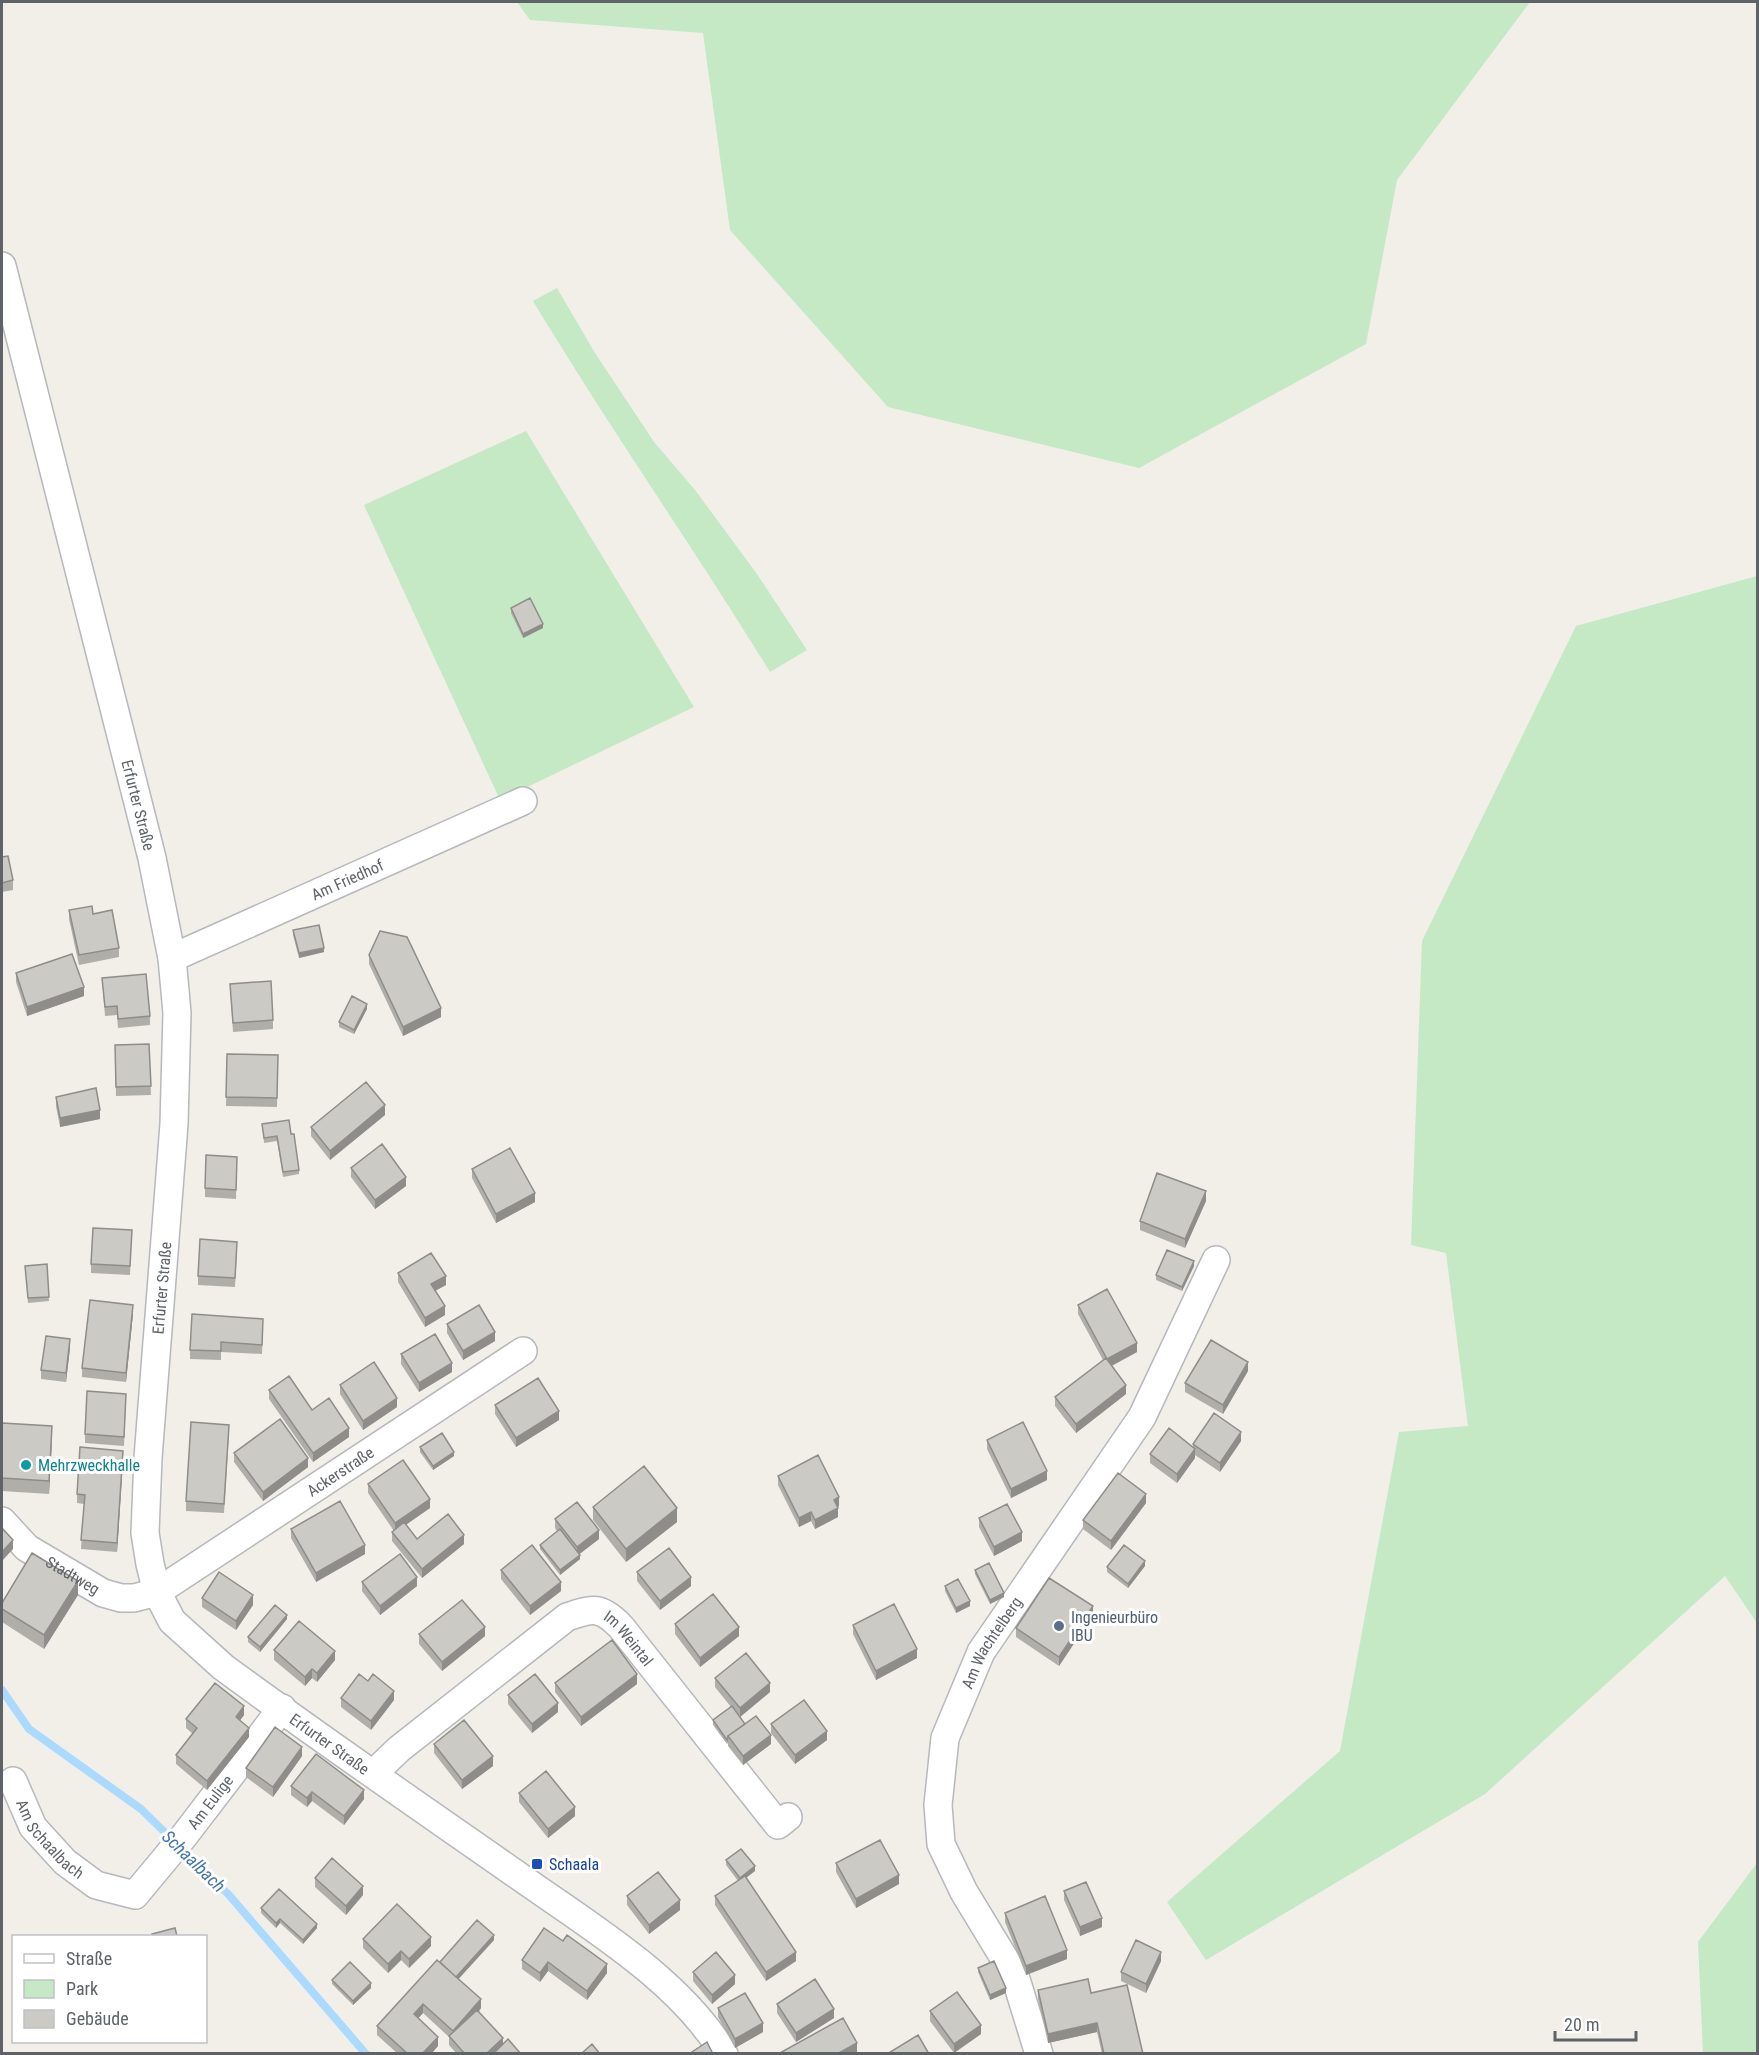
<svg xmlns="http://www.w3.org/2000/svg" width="1759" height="2055" viewBox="0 0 1759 2055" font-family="'Roboto Condensed',sans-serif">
<rect width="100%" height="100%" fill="#f1efe8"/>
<path fill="#c5e8c5" d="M517 2H1530L1397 180 1366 344 1139 468 888 407 730 230 703 33 530 20Z
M557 288 595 353 654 442 695 490 757 574 807 650 770 672C693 547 609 427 533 301Z
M526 431 694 707 500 800 364 505Z
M1757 576V1623L1725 1576 1485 1794 1206 1960 1167 1902 1340 1751 1399 1432 1468 1426 1446 1253 1411 1245 1422 941 1576 626Z
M1757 1863V2053H1703L1698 1942Z"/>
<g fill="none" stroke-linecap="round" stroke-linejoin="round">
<path stroke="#aadaff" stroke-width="8" d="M2 1690 29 1729 141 1809 229 1895 366 2054"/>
<g stroke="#b5b8bc" stroke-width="30">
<g id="street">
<path id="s1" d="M2 266 152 858 172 958 177 1013 174 1124 148 1458 145 1533 150 1564 157 1592 172 1621 223 1667C322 1740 423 1809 523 1879 591 1927 681 1981 724 2054"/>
<path id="s2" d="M172 958 523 801"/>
<path id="s3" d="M2 1521 27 1548 103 1593 121 1598H134L157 1592 523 1351"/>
<path id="s4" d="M374 1773 399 1749 567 1617C593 1608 601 1606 621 1627L778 1825 788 1817"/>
<path id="s5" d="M13 1781 33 1827 65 1862 96 1885 135 1895 184 1836 282 1708"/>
<path id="s6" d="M1039 2054 1015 1976 964 1892 941 1844 938 1805 945 1738 981 1652 1142 1417 1216 1260"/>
</g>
</g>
<use href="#street" stroke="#fff" stroke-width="27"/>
</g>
<path fill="#afaea9" d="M511 608 543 628 523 638 511 613Z
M2 857 13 880V890L2 892Z
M69 910 93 914 119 948V957L79 965 69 919Z
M293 930 324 952 299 958 293 935Z
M369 955 441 1017 403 1036 369 964Z
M16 973 84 996 27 1016 16 982Z
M102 978 150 1016V1025L118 1028 117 1015 105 1016Z
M230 984 273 1020V1029L233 1032Z
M367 1009 354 1034 339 1027V1022Z
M149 1044 151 1095 116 1096 115 1045Z
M227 1054 278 1055 277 1107 226 1106Z
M56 1097 100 1119 60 1127 56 1106Z
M385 1115 330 1160 311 1136V1127Z
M262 1124 291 1134 299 1170V1174L283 1177 277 1141 264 1143Z
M237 1157 236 1199 205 1197V1188Z
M351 1168 406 1186 375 1209 351 1177Z
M472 1169 535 1202 496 1223 472 1178Z
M1206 1201 1185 1248 1140 1230V1221Z
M132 1230 130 1275 91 1273V1264Z
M237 1251 235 1287 198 1285V1276Z
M47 1264 49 1301 28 1303 25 1266Z
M1194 1266 1182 1291 1156 1280V1275Z
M398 1273 446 1285 435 1291 445 1315 425 1327 398 1282Z
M1078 1305 1137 1352 1112 1366 1126 1394 1076 1433 1055 1406V1397L1103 1360 1078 1314Z
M133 1314 126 1382 82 1377V1368Z
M447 1324 495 1341 463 1360 447 1333Z
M263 1328 262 1354 221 1352V1360L190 1359V1350Z
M70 1348 66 1382 41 1379V1370Z
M401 1354 452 1372 419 1392 401 1364Z
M1248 1371 1223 1414 1185 1392V1383Z
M340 1385 397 1407 363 1430 340 1394Z
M269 1390 349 1437 313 1462 269 1399Z
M126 1403 124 1446 85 1443V1434Z
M495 1405 559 1420 516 1447 495 1414Z
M2 1423 52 1439 49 1494 2 1491Z
M229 1434 224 1513 186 1511V1501Z
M987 1440 1047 1480 1011 1498 987 1449Z
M1241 1441 1220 1472 1195 1455V1458L1177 1483 1150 1463V1454L1193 1447V1444Z
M420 1447 454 1456 433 1470 420 1452Z
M234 1453 308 1467 263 1501 234 1462Z
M123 1460 117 1552 81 1549 84 1504 77 1503V1494Z
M778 1476 839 1506 837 1507 838 1517 815 1529 811 1521 799 1527 778 1485Z
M368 1484 430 1508 406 1525 417 1539 464 1544 422 1578 392 1541V1532L394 1531 368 1493Z
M1146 1503 1111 1550 1083 1529V1520Z
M593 1507 677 1522 626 1562 593 1520Z
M979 1518 1022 1541 994 1556 979 1527Z
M555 1519 599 1539 579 1554 580 1559 560 1575 540 1549V1545L557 1531 555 1528Z
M291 1529 365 1554 316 1582 291 1538Z
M1145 1566 1128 1588 1107 1572V1567Z
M501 1570 561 1591 530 1615 501 1579Z
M975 1570 1004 1597 990 1604 975 1574Z
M637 1572 691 1586 660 1610 637 1581Z
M362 1582 417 1586 380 1615 362 1591Z
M945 1586 970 1606 956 1613 945 1591Z
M78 1595 44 1649 2 1622V1603Z
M202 1598 253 1605 236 1630 202 1607Z
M1093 1615 1059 1666 1016 1637V1628Z
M287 1619 260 1652 248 1642V1637Z
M675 1624 739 1636 700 1667 675 1634Z
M853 1625 917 1658 876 1680 853 1634Z
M419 1634 485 1636 442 1671 419 1644Z
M274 1650 335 1660 317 1682 312 1678 305 1686 274 1660Z
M715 1678 770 1692 740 1717 745 1724 771 1744 743 1765 728 1746V1743L727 1744 713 1725V1720L731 1707 715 1687Z
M555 1683 637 1684 581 1726 555 1692Z
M508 1695 558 1712 532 1733 508 1704Z
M341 1698 394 1700 371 1730 341 1707Z
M244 1715 240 1720 249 1737 207 1790 176 1764V1755L193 1734 186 1728V1719Z
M771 1724 827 1740 795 1764 771 1733Z
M434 1744 493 1766 462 1789 434 1753Z
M302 1756 273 1797 246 1777V1768Z
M291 1786 364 1799 344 1825 312 1801 307 1807 291 1795Z
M519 1793 575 1816 548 1838 519 1802Z
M726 1860 755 1871 746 1878 796 1961 766 1981 715 1905V1896L738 1881 726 1865Z
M836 1863 899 1884 856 1908 836 1872Z
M315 1878 363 1895 346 1915 315 1887Z
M1064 1891 1102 1927 1080 1936 1064 1900Z
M627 1896 680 1910 649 1934 627 1905Z
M261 1908 317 1928 303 1944 280 1923 276 1928 261 1913Z
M1005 1913 1067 1959 1026 1975 1005 1922Z
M544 1928 607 1973 587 2000 548 1971 540 1982 522 1969V1960Z
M363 1939 431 1946 409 1968 401 1960 388 1973 363 1948Z
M494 1940 458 1979 481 2008 479 2012 503 2044 521 2054H457L449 2045V2037L423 2013 418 2018 438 2046 431 2054H398L377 2035V2026L440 1962Z
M1161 1961 1146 1993 1121 1981V1972Z
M978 1968 1006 1993 990 2000 978 1972Z
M693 1972 735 1984 712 2004 693 1981Z
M332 1980 371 1988 353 2005 332 1984Z
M1038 1990 1091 1993 1143 2054H1102L1097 2032 1048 2043 1038 1999Z
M777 2004 834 2018 796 2042 777 2013Z
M718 2008 763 2032 735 2048 718 2017Z
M930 2011 981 2034 954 2053 930 2021Z"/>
<path fill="#8f8d8a" d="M543 624V628L523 638V634Z
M324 948V952L299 958V953Z
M84 987V996L27 1016V1007Z
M367 1004V1009L354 1034V1030Z
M441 1008V1017L403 1036V1027Z
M385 1105V1115L330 1160V1151Z
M100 1110V1119L60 1127V1118Z
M406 1177V1186L375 1209V1200Z
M1206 1191V1201L1185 1248V1239Z
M535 1193V1202L496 1223V1214Z
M1194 1261V1266L1182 1291V1287Z
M446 1276V1285L431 1293V1284Z
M133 1305V1314L126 1382V1373Z
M445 1306V1315L425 1327V1318Z
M495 1332V1341L463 1360V1351Z
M70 1339V1348L66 1382V1373Z
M1137 1343V1352L1107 1368V1359Z
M1248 1362V1371L1223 1414V1405Z
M452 1363V1372L419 1392V1383Z
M1126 1385V1394L1076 1433V1424Z
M397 1398V1407L363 1430V1421Z
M559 1411V1420L516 1447V1438Z
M52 1426V1439L49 1494V1481Z
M349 1428V1437L313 1462V1453Z
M1241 1432V1441L1220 1472V1463Z
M1195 1449V1458L1177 1483V1474Z
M123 1451V1460L117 1552V1543Z
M454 1452V1456L433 1470V1466Z
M308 1458V1467L263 1501V1492Z
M1047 1471V1480L1011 1498V1489Z
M1146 1494V1503L1111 1550V1541Z
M839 1497V1506L834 1509V1500Z
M430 1499V1508L395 1532V1523Z
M677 1508V1522L626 1562V1549Z
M838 1508V1517L815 1529V1520Z
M811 1512V1521L799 1527V1518Z
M599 1530V1539L577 1556V1547Z
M1022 1532V1541L994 1556V1547Z
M464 1535V1544L422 1578V1569Z
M13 1540V1549L2 1561V1552Z
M365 1545V1554L316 1582V1573Z
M580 1555V1559L560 1575V1570Z
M1145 1561V1566L1128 1588V1584Z
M417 1577V1586L380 1615V1606Z
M691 1577V1586L660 1610V1601Z
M78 1581V1595L44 1649V1635Z
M561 1582V1591L530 1615V1606Z
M1004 1593V1597L990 1604V1600Z
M253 1595V1605L236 1630V1621Z
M970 1601V1606L956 1613V1608Z
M1093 1606V1615L1059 1666V1657Z
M287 1615V1619L260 1652V1647Z
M485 1627V1636L442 1671V1662Z
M739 1627V1636L700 1667V1658Z
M917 1649V1658L876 1680V1671Z
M335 1651V1660L317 1682V1673Z
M312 1669V1678L305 1686V1677Z
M637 1674V1684L581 1726V1717Z
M770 1683V1692L740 1717V1708Z
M394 1691V1700L371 1730V1721Z
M558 1703V1712L532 1733V1724Z
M244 1706V1715L236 1726V1717Z
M249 1728V1737L207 1790V1781Z
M827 1731V1740L795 1764V1755Z
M771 1735V1744L743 1765V1756Z
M302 1747V1756L273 1797V1787Z
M493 1756V1766L462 1789V1780Z
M364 1790V1799L344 1825V1816Z
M312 1792V1801L307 1807V1798Z
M575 1807V1816L548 1838V1829Z
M755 1866V1871L740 1882V1878Z
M899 1875V1884L856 1908V1899Z
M363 1886V1895L346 1915V1906Z
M680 1900V1910L649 1934V1925Z
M1102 1918V1927L1080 1936V1927Z
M280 1919V1923L276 1928V1923Z
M317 1924V1928L303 1944V1940Z
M494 1935V1940L454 1984V1979Z
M431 1937V1946L409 1968V1959Z
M1067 1950V1959L1026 1975V1966Z
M401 1951V1960L388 1973V1964Z
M796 1952V1961L766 1981V1972Z
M1161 1952V1961L1146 1993V1984Z
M548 1962V1971L540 1982V1973Z
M607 1964V1973L587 2000V1991Z
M735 1975V1984L712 2004V1995Z
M371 1983V1988L353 2005V2001Z
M1006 1988V1993L990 2000V1995Z
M481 1999V2008L453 2040V2031Z
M423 2004V2013L414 2023V2014Z
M834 2009V2018L796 2042V2033Z
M763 2023V2032L735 2048V2039Z
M1097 2023V2032L1048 2043V2034Z
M981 2025V2034L954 2053V2044Z
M438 2037V2046L431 2054H422Z
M503 2038V2047L496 2054H486Z
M857 2043V2052L854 2054H837Z"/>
<path fill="#cccac5" stroke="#8f8d8a" stroke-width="1.5" d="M530 598 543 624 523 634 511 608Z
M8 856 13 880 2 883V857Z
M92 906 93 914 112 910 119 948 79 955 69 910Z
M319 925 324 948 299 953 293 930Z
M380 931 407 937 441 1008 403 1027 369 955Z
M72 954 84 987 27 1007 16 973Z
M146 974 150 1016 118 1019 117 1006 105 1007 102 978Z
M271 981 273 1020 233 1023 230 984Z
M352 996 367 1004 354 1030 339 1022Z
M149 1044 151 1086 116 1087 115 1045Z
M227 1054 278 1055 277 1098 226 1097Z
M366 1082 385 1105 330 1151 311 1127Z
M96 1088 100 1110 60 1118 56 1097Z
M289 1120 291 1134H294L299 1170 283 1172 277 1136 264 1138 262 1124Z
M382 1144 406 1177 375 1200 351 1168Z
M510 1148 535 1193 496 1214 472 1169Z
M206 1155 237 1157 236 1190 205 1188Z
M1157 1173 1206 1191 1185 1239 1140 1221Z
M93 1228 132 1230 130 1266 91 1264Z
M200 1239 237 1242 235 1278 198 1276Z
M1167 1250 1194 1261 1182 1287 1156 1275Z
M431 1253 446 1276 431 1284 445 1306 425 1318 398 1273Z
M47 1264 49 1297 28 1298 25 1266Z
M1107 1289 1137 1343 1107 1359 1078 1305Z
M90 1300 133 1305 126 1373 82 1368Z
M479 1305 495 1332 463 1351 447 1324Z
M192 1314 263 1319 262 1345 221 1342V1351L190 1350Z
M435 1334 452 1363 419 1383 401 1354Z
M46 1336 70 1339 66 1373 41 1370Z
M1211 1340 1248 1362 1223 1405 1185 1383Z
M1106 1358 1126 1385 1076 1424 1055 1397Z
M374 1362 397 1398 363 1421 340 1385Z
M289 1376 312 1410 329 1398 349 1428 313 1453 269 1390Z
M538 1378 559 1411 516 1438 495 1405Z
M87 1391 126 1394 124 1437 85 1434Z
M1214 1413 1241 1432 1220 1463 1193 1444Z
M280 1419 308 1458 263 1492 234 1453Z
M191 1422 229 1425 224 1504 186 1501Z
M1023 1422 1047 1471 1011 1489 987 1440Z
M2 1423 52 1426 49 1481 2 1478Z
M1169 1428 1195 1449 1177 1474 1150 1454Z
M442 1433 454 1452 433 1466 420 1447Z
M80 1447 123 1451 117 1543 81 1540 85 1495 77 1494Z
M818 1455 839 1497 834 1500 838 1508 815 1520 811 1512 799 1518 778 1476Z
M403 1460 430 1499 395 1523 368 1484Z
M644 1466 677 1508 626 1549 593 1507Z
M1118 1473 1146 1494 1111 1541 1083 1520Z
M340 1501 365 1545 316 1573 291 1529Z
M577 1502 599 1530 577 1547 555 1519Z
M1007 1504 1022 1532 994 1547 979 1518Z
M448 1514 464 1535 422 1569 392 1532 404 1522 417 1539Z
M2 1528 13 1540 2 1552Z
M560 1529 580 1555 560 1570 540 1545Z
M532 1545 561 1582 530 1606 501 1570Z
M1124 1545 1145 1561 1128 1584 1107 1567Z
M669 1548 691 1577 660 1601 637 1572Z
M32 1553 78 1581 44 1635 2 1609V1603Z
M400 1554 417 1577 380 1606 362 1582Z
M989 1563 1004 1593 990 1600 975 1570Z
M219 1572 253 1595 236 1621 202 1598Z
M1049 1578 1093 1606 1059 1657 1016 1628Z
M958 1579 970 1601 956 1608 945 1586Z
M713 1594 739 1627 700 1658 675 1624Z
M462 1600 485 1627 442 1662 419 1634Z
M894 1604 917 1649 876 1671 853 1625Z
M275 1605 287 1615 260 1647 248 1637Z
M299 1621 335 1651 317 1673 312 1669 305 1677 274 1650Z
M612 1640 637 1674 581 1717 555 1683Z
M746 1653 770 1683 740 1708 715 1678Z
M359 1674 368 1681 373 1674 394 1691 371 1721 341 1698Z
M535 1674 558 1703 532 1724 508 1695Z
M215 1683 244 1706 236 1717 249 1728 207 1781 176 1755 197 1728 186 1719Z
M804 1700 827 1731 795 1755 771 1724Z
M732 1706 745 1724 728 1736 727 1740 713 1720Z
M756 1716 771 1735 743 1756 728 1736Z
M464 1720 493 1756 462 1780 434 1744Z
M275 1727 302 1747 273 1787 246 1768Z
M316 1754 364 1790 344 1816 312 1792 307 1798 291 1786Z
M546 1771 575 1807 548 1829 519 1793Z
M880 1840 899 1875 856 1899 836 1863Z
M741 1849 755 1866 740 1878 726 1860Z
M332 1858 363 1886 346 1906 315 1878Z
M658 1872 680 1900 649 1925 627 1896Z
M745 1876 796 1952 766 1972 715 1896Z
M1086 1882 1102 1918 1080 1927 1064 1891Z
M279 1889 317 1924 303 1940 280 1919 276 1923 261 1908Z
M1045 1896 1067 1950 1026 1966 1005 1913Z
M397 1904 431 1937 409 1959 401 1951 388 1964 363 1939Z
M477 1920 494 1935 456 1977 440 1962Z
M175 1928 177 1936H153L152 1934Z
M544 1928 563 1941 567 1935 607 1964 587 1991 548 1962 540 1973 522 1960Z
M1136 1940 1161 1952 1146 1984 1121 1972Z
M716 1952 735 1975 712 1995 693 1972Z
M437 1960 481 1999 453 2031 423 2004 414 2014 438 2037 422 2054H408L377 2026Z
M994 1961 1006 1988 990 1995 978 1968Z
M350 1962 371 1983 353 2001 332 1980Z
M815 1979 834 2009 796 2033 777 2004Z
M1088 1979 1091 1993 1127 1985 1143 2054H1104L1097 2023 1048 2034 1038 1990Z
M957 1992 981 2025 954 2044 930 2011Z
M745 1993 763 2023 735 2039 718 2008Z
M477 2010 503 2038 486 2054H465L449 2036Z
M843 2018 857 2043 837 2054H778Z
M918 2035 929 2054H887Z
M508 2039 521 2054H493Z
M707 2042 713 2054H689Z
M592 2044 600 2054H581Z"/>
<circle fill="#0f9aa8" stroke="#fff" stroke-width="2" cx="26" cy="1465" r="6"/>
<circle fill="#5c6f8a" stroke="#fff" stroke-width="2" cx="1059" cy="1626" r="6"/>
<rect fill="#1a4fb4" stroke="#fff" stroke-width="2" x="531" y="1858" width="12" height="12" rx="3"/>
<g text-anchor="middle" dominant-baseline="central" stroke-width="6" stroke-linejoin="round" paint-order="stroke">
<g font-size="16" fill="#5f6368" stroke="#fff">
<text stroke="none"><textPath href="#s1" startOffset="556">Erfurter Straße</textPath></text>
<text stroke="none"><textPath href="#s2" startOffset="192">Am Friedhof</textPath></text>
<text transform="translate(162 1288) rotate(-85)">Erfurter Straße</text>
<text stroke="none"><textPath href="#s3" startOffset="400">Ackerstraße</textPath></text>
<text stroke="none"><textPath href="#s3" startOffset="90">Stadtweg</textPath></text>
<text stroke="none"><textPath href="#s4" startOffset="322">Im Weintal</textPath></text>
<text stroke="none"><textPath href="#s6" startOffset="446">Am Wachtelberg</textPath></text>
<text stroke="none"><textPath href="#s1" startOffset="1582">Erfurter Straße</textPath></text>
<text stroke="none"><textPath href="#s5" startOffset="296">Am Eulige</textPath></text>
<text stroke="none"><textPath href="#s5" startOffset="70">Am Schaalbach</textPath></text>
</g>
<g font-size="16" fill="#0d838f" stroke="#fff" text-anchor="start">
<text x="38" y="1465">Mehrzweckhalle</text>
</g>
<g font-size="16" fill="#4e5e75" stroke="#fff" text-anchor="start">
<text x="1071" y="1617">Ingenieurbüro<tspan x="1071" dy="18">IBU</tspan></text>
</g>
<g font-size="16" fill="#164399" stroke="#fff" text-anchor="start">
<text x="549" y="1864">Schaala</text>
</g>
<g font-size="18" font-style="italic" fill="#4174aa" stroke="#fff">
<text transform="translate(194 1861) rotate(44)">Schaalbach</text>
</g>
</g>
<rect width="1759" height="2055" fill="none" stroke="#5f6368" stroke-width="6"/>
<rect x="12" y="1935" width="195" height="108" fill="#ffffff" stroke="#bfc1c3" stroke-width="1.5"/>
<rect x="24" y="1954" width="30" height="9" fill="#ffffff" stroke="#bfc1c3" stroke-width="1.5"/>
<text x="66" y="1965" font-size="18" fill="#5f6368">Straße</text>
<rect x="24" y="1980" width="30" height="18" fill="#c5e8c5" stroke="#bfc1c3" stroke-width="1.5"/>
<text x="66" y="1995" font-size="18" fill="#5f6368">Park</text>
<rect x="24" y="2010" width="30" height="18" fill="#cccac5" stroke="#bfc1c3" stroke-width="1.5"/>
<text x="66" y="2025" font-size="18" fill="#5f6368">Gebäude</text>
<path d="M1555 2031v9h81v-9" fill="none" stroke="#5f6368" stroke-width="3"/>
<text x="1564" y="2031" font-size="18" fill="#5f6368" stroke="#ffffff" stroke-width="4.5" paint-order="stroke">20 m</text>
</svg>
